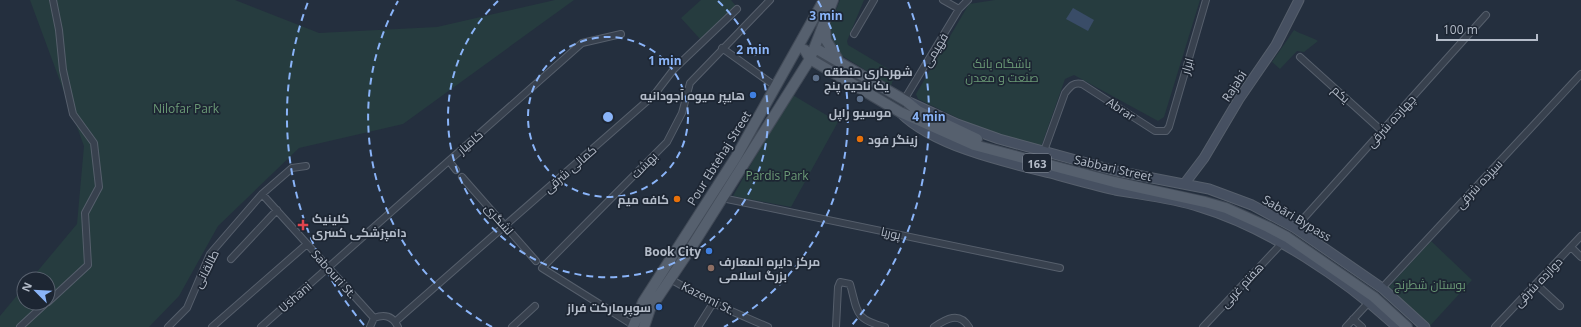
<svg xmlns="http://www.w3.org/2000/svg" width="1581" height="327" viewBox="0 0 1581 327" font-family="'Open Sans',Cairo,sans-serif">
<rect width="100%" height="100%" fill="#242f3e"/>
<path fill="#263c3f" d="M30 0H235L319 33 437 27 555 0H574L403 124 299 148 218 226 179 296 149 327H0V316L24 287V303H48V279H31L77 224 84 146Z
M701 0H731L736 6 700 39 681 18Z
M840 0H864L847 41 848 45 895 73 891 86 841 55 830 45V24Z
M995 0H1200L1164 117 1158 121 1074 75 1065 79 1041 147 983 130 918 99 916 94 969 4Z
M1294 30C1302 35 1310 36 1318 41L1304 52 1297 51 1280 69 1272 62Z
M791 94 838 122 791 207 733 196Z
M1431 241 1472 280 1429 327 1387 289Z"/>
<path fill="#394c67" d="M1073 8 1094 20 1088 31 1066 19Z"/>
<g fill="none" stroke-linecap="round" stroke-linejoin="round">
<g stroke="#565f6c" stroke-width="8">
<path id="minor" d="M943 0 959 9
M854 34 874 0
M722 48 775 86
M1300 57 1382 131
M904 100 959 9 968 0
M1044 151 1065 93C1070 87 1073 82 1082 84L1155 131H1166L1169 127 1206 0
M449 161 456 170
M462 177 536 261
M262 194 374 318
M722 198 1060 268
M1295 228 1486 15
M1571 247 1581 257
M231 259 277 210
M670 279 713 303 768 327
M1536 284 1560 306
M1382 288 1581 74
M48 302 88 265 85 213 99 187 94 143 73 114 63 70 59 30 53 0
M1353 319 1362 327
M396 321 654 95 674 69 737 9
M633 325 542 268 667 142 682 113 690 83 770 0
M20 327 46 303
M168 327 187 308 210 254 262 194 292 168 306 166
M212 327 307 244
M261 327 582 43 621 34
M370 327 374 318C385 314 393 316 398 327
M512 327 535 306
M698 327 713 303
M836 327 838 287 840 282 850 284C858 312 854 319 885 327
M934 327C946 319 959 311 969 327
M1203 327 1282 243
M1346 327 1369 302
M1495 327 1581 236"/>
</g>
<g stroke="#565f6c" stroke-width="11">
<path id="secondary" d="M909 102 957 124 999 139 1116 171 1209 189 1252 205 1295 228 1382 288 1425 327
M901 113C934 146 1005 162 1050 173 1072 179 1093 185 1115 190 1143 195 1173 198 1200 207 1269 228 1345 279 1397 327
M1185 183 1204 158 1239 99 1276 45 1299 0"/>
</g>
<g stroke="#414a57" stroke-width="12">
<path id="primary" d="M825 28 826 40 837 58
M815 48 906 101 918 111 977 139
M805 50 810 59 900 112 974 145 1114 182 1205 202 1226 208 1268 227 1287 237 1374 297 1407 327
M633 327 643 302 736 157 824 0
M644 327 650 309 689 251 810 59 833 0"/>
</g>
<use href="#minor" stroke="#38414e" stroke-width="6"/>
<use href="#secondary" stroke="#465061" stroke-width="9"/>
<use href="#primary" stroke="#56606e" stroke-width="10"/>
</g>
<g fill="none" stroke="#8ab4f8" stroke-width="2" stroke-dasharray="7 5">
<circle cx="608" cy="117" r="80"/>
<path d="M718 1A160 160 0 1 1 498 1"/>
<path d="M492 327A240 240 0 0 1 398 1M818 1A240 240 0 0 1 724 327"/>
<path d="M364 325A321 321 0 0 1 308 2M908 2A321 321 0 0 1 852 325"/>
</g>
<g fill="#5c6f8a" stroke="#1d2633" stroke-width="1.5">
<circle cx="816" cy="78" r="4"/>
<circle cx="860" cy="99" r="4"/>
</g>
<g fill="#3f7fe0" stroke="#1d2633" stroke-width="1.5">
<circle cx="753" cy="95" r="4"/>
<circle cx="709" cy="251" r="4"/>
<circle cx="659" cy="307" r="4"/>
</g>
<g fill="#e8710a" stroke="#1d2633" stroke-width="1.5">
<circle cx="860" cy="139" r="4"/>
<circle cx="677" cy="199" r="4"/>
</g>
<path fill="#e0444e" stroke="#1d2633" stroke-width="1.5" d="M301 219h4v4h4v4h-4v4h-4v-4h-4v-4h4z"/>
<circle fill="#8d6e63" stroke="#1d2633" stroke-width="1.5" cx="711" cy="268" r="4"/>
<g text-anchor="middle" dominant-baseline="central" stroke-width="3.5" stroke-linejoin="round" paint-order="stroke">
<rect fill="#1d2633" stroke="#878f9c" stroke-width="1" x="1023" y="154" width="28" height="18" rx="3"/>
<g font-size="11" font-weight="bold" fill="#b4bcc9">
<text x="1037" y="163">163</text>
</g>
<g font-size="12" fill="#b4bcc9" stroke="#1d2633">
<text transform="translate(935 50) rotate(-59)">فهیمی</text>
<text transform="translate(1187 66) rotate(-74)">ابرار</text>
<text transform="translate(1234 86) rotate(-57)">Rajabi</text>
<text transform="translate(1341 94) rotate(42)">یکم</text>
<text transform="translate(1121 109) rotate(33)">Abrar</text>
<text transform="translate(1391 121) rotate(-48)">چهارده شرقی</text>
<text transform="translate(470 142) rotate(-41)">کامیار</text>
<text transform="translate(719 158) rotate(-58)">Pour Ebtehaj Street</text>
<text transform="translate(644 165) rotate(-45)">بهشت</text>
<text transform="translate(1113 168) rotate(13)">Sabbari Street</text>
<text transform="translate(570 169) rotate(-41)">کمالی شرقی</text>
<text transform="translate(1479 184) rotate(-47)">سیزده شرقی</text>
<text transform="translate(1297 218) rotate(31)">Sabāri Bypass</text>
<text transform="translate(499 219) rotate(49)">لشگری</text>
<text transform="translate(891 233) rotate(12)">پوریا</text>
<text transform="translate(206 269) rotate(-63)">طالقانی</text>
<text transform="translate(334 274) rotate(48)">Sabouri St.</text>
<text transform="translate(1538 282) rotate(-46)">دوازده شرقی</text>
<text transform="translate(1242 285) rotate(-47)">هفتم غربی</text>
<text transform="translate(295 297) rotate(-41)">Ushani</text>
<text transform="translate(708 298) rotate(27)">Kazemi St.</text>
</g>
<g font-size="12" fill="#6b9a76" stroke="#1d2633">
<text x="1002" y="63">باشگاه بانک<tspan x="1002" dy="14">صنعت و معدن</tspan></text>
<text x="186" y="108">Nilofar Park</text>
<text x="777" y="175">Pardis Park</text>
<text x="1430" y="284">بوستان شطرنج</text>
</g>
<g font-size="12" font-weight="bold" fill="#b4bcc9" stroke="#1d2633" text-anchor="start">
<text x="824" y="71">شهرداری منطقه<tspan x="824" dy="14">یک ناحیه پنج</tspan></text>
<text x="745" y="95" text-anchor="end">هایپر میوه آجودانیه</text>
<text x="860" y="112" text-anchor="middle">موسیو راپل</text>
<text x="868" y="139">زینگر فود</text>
<text x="669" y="199" text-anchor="end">کافه میم</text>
<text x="312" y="218">کلینیک<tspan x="312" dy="14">دامپزشکی کسری</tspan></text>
<text x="701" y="251" text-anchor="end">Book City</text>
<text x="719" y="261">مرکز دایره المعارف<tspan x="719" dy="14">بزرگ اسلامی</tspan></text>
<text x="651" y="307" text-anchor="end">سوپرمارکت فراز</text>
</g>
</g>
<circle cx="608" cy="117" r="6" fill="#8ab4f8" stroke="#1d2633" stroke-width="2"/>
<g font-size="12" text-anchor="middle" font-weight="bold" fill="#8ab4f8" stroke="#1d2633" stroke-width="3.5" stroke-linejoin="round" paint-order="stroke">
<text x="826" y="20">3 min</text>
<text x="753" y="54">2 min</text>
<text x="665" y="65">1 min</text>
<text x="929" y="121">4 min</text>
</g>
<g transform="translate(36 291) rotate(294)"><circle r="19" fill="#1d2633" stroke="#59626f"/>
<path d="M0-3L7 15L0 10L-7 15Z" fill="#8ab4f8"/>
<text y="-6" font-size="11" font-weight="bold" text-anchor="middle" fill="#b4bcc9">N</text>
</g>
<path d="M1437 34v6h100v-6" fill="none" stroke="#b4bcc9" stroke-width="2"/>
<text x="1443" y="34" font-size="12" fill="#b4bcc9" stroke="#1d2633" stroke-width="3" paint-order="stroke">100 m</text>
</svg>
